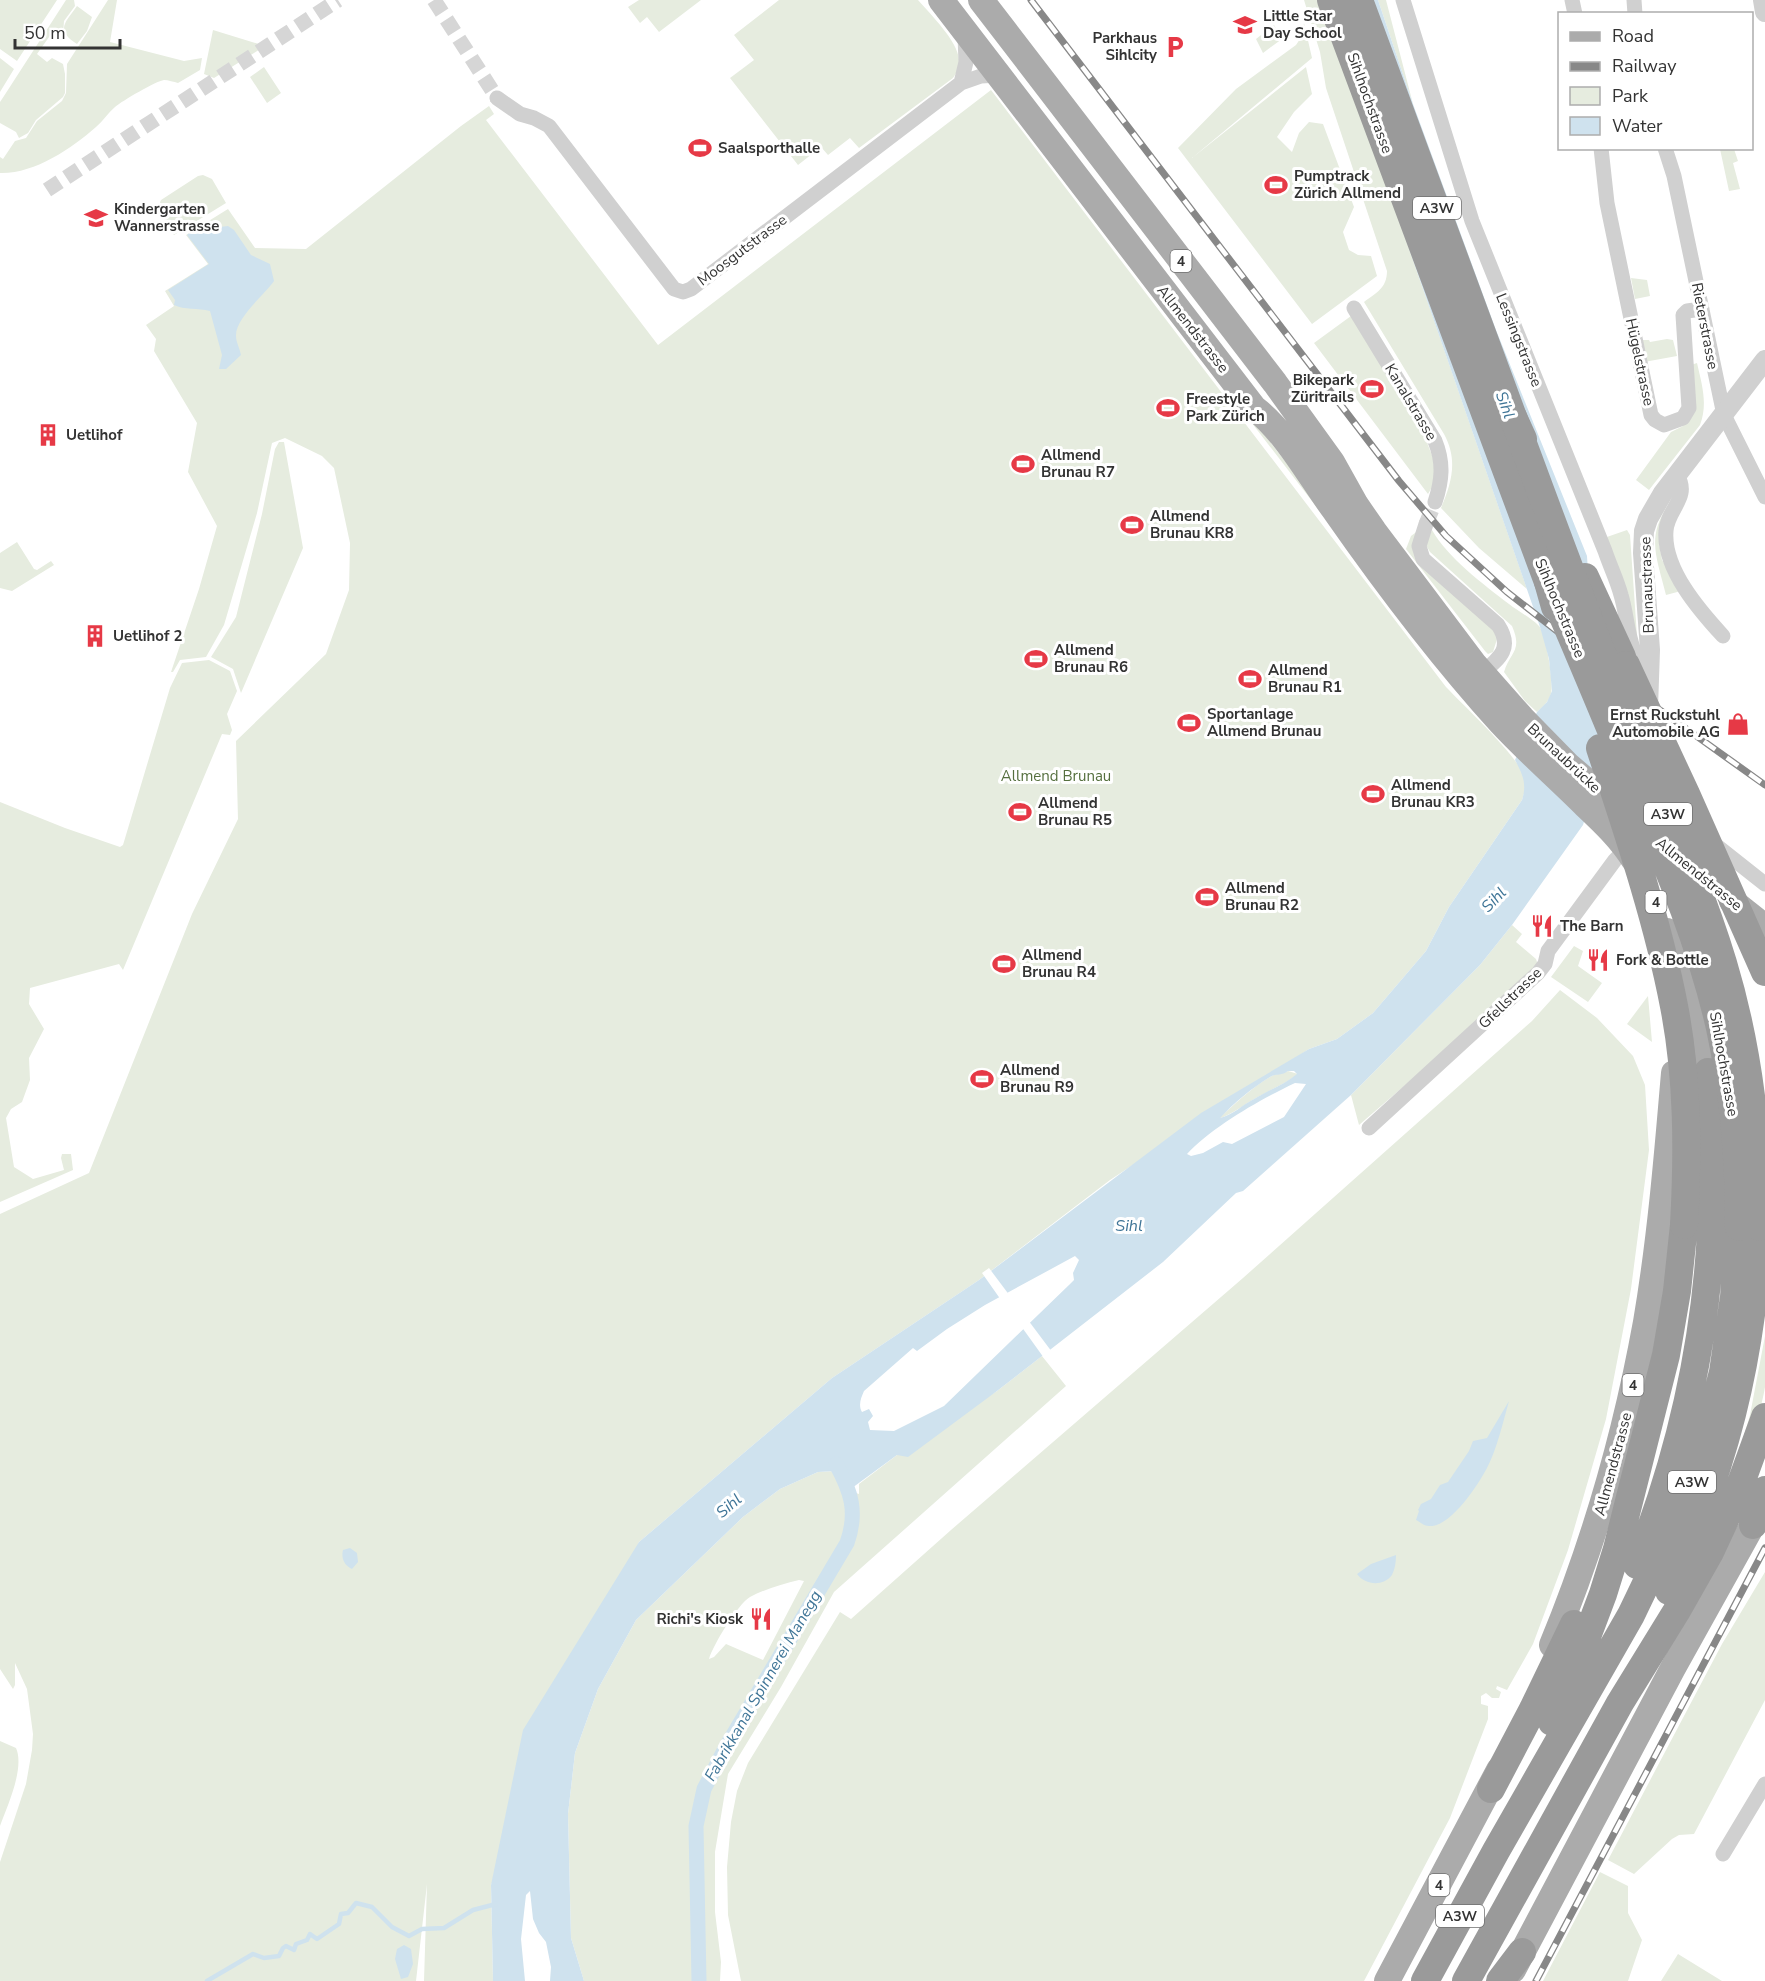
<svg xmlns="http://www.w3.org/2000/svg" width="1765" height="1981" viewBox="0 0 1765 1981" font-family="'Nunito Sans',sans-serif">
<rect width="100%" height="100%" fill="#fff"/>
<path fill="#e6ecdf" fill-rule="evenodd" d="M0 0H57L17 61 0 49Z
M66 0H74L75 6 64 21 63 35 54 30 37 54 47 62 52 58 63 64 65 74V93L63 97 36 120 28 133 19 138 16 132 0 123V102L4 96Z
M108 0H117L110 42 184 61 202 58 200 70 178 83C174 82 168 80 164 80 156 81 122 101 115 107 108 113 103 121 96 127 71 149 34 174 0 173V157L3 159 15 141 26 138 37 121 62 101 66 93 67 64Z
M639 0H701L659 32 647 17 640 23 628 7Z
M779 0H918C930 14 958 41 959 60 960 67 957 72 953 78L859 148 850 138 828 155 821 147 798 165 730 78 754 60 734 35Z
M1304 0H1323L1527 589 1479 548 1441 508C1452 482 1458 460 1444 434L1364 302C1376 293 1387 288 1387 271L1326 88 1320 52Z
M1378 0H1386L1413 104Z
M77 6 92 17 87 31 77 44C55 30 65 23 77 6Z
M1304 23 1312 58 1192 158 1306 67 1312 94 1294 112 1277 137 1292 152 1299 133 1309 122 1323 124 1354 207 1343 232 1349 250 1358 255 1371 256 1377 276 1312 324 1178 148 1236 89 1296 45 1302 36Z
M1274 25 1282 39 1263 53 1256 39Z
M213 30 265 46 214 78 204 74Z
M0 58 14 69 0 92Z
M264 67 281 93 267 103 250 77Z
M991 90 1446 687C1462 704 1521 759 1525 778 1527 785 1524 794 1522 800L1449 907 1426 951 1373 1013 1337 1039 1309 1049 1110 1180 979 1280 832 1378 639 1542 491 1885 493 1981H424L427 1884 416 1981H0V1862L26 1784 32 1750 33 1734 27 1689 15 1663V1685L13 1689 0 1669V1214L89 1173 192 914 238 819 236 741 326 654 349 590 350 543 334 468 322 456 285 438 272 443 257 513 224 625 206 657 180 660 173 672H171L199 589 217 526 188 472 197 423 154 351 156 339 146 325 174 306 165 291 208 264 186 235 228 209 255 248 306 249 461 126 489 106 494 114 486 120 658 345Z
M1720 149H1734L1738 161 1733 163 1740 189 1729 191Z
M203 175 212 179 226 203 174 235C167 225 155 212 161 200L198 176Z
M1631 278 1647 280 1650 296 1635 299Z
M1351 316 1424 435 1435 463 1436 480 1428 494 1314 343Z
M1667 339 1673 340 1677 356 1644 362 1641 340H1649L1650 342Z
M1193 342 1295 474 1335 531 1191 344Z
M1697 363C1702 385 1708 404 1700 425L1649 490 1636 480 1671 432 1683 426 1691 365Z
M279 442H284L303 548 241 693 233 669 211 657 236 617 262 514 275 449Z
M1675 495 1659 543 1662 560 1681 591 1666 595C1655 551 1645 535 1675 495Z
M1419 530 1413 545 1493 629 1497 639 1493 652 1488 654 1485 651 1406 549 1411 536Z
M1432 530C1448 558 1483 584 1509 604 1518 611 1531 618 1539 626 1546 634 1554 683 1551 694 1548 702 1543 707 1537 712L1525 701 1504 672C1510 652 1523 651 1512 626L1430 552 1426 545Z
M1627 530 1630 535 1637 636 1604 538Z
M17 542 34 569 37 570 51 561 54 565 12 591 0 588V553Z
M209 660 230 671 237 691 227 714 232 730 230 735 222 734 123 970 119 964 30 988 29 1004 44 1029 29 1058 30 1080 22 1102 11 1109 6 1118 14 1167 33 1179 64 1170 61 1158 62 1154H71L73 1170 0 1202V802L65 828 120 847 123 845 170 688 182 663Z
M1512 925 1522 934 1516 942 1536 959 1538 965 1477 1023 1359 1125 1351 1095 1480 965Z
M1574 946 1583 951 1578 966 1602 983 1588 1002 1551 977Z
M1560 990 1597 1018 1633 1056 1645 1085 1649 1150 1631 1289 1606 1419 1568 1550 1533 1644 1507 1690 1497 1686 1496 1689 1501 1692 1499 1698H1492L1486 1693 1481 1696V1704L1488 1706V1719L1450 1818 1364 1981H741L728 1915 727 1867 731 1822 737 1791 748 1763 840 1612 851 1619 951 1530 1243 1278 1532 1021Z
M1648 996 1652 1042 1627 1024Z
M1288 1071 1298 1074C1285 1084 1270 1090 1256 1098 1243 1105 1233 1114 1218 1119 1235 1104 1251 1088 1270 1077 1276 1073 1282 1074 1288 1071Z
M1765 1336C1765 1352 1765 1370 1765 1387 1760 1418 1742 1463 1728 1491L1750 1415Z
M1042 1356 1066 1386 834 1592 781 1687 728 1774 715 1852V1912L721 1962 720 1981H584L571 1938 568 1814 575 1753 598 1689 636 1620 743 1517 780 1489 818 1472 836 1471 842 1477 845 1489 859 1494V1484L897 1455 997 1391ZM799 1580 804 1581 763 1660 726 1644 714 1657 709 1659C713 1645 738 1604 750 1597 765 1589 783 1584 799 1580Z
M1765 1572V1700L1694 1834 1679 1835 1672 1839 1634 1874 1608 1860 1722 1644Z
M0 1741 16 1748C25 1768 7 1807 0 1826Z
M1600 1872 1628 1886V1913L1642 1940 1628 1981H1543Z
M1678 1954 1722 1981H1661Z"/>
<path fill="#cfe2ee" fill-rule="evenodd" d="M1323 0H1378L1413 104 1496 330 1587 556 1600 769 1583 825 1512 925 1480 965 1351 1095 1243 1191 1236 1193 1163 1262 997 1391 908 1457 897 1455 852 1488 836 1471 818 1472 780 1489 743 1517 636 1620 598 1689 575 1753 568 1814 571 1938 584 1981H550L551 1967 546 1942 539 1933 533 1919 530 1891 526 1895 521 1939 525 1981H493L491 1885 523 1730 639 1542 832 1378 979 1280 1201 1113 1309 1049 1337 1039 1373 1013 1426 951 1449 907 1522 800C1527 784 1523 775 1515 760L1537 712 1547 702 1552 691 1549 659 1540 627ZM1288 1071H1294L1297 1074C1284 1085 1268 1090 1254 1099 1242 1105 1233 1115 1220 1118 1234 1103 1252 1088 1270 1077 1277 1073 1282 1076 1288 1071ZM1295 1083 1306 1084 1284 1117 1232 1144 1223 1142 1203 1153 1191 1156 1187 1154C1212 1127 1261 1099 1295 1083ZM1075 1256 1079 1260 1073 1273 1074 1280 1069 1285 944 1406 894 1431 870 1430 868 1422 873 1416 869 1409 862 1412C858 1405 861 1398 864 1391L913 1348 917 1351 947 1329 985 1305Z
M200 225 212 228 228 226 234 230 251 255 270 264 274 281C264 295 235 319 236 336 236 342 240 349 241 355L226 369H219L222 355 210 311C198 308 184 310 174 305L175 300 168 290 209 264 187 235Z
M1509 1401C1503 1422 1497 1449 1487 1468 1478 1485 1450 1528 1429 1526 1424 1526 1420 1522 1416 1520L1419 1511 1418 1510 1421 1504 1431 1499 1440 1485 1448 1482 1469 1451 1473 1441 1487 1438Z
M350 1548 357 1553 358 1562 352 1569C344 1565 341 1558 343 1550Z
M1396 1555C1396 1562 1395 1569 1392 1575 1383 1587 1365 1585 1357 1574L1371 1564Z
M404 1945 411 1949 413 1964 408 1977 401 1979 395 1959 397 1949Z"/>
<path fill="#fff" d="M989 1268 1010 1296 1001 1300 982 1273Z
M1028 1320 1052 1352 1044 1358 1021 1326Z"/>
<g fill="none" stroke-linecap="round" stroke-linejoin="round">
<path stroke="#cfe2ee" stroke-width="4.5" d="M207 1981 253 1954 264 1958 279 1956 283 1948 286 1946 294 1950 296 1944 307 1940 310 1934 317 1939 339 1924 341 1914 348 1913 356 1903 372 1907 392 1927 409 1936 422 1929 444 1928 473 1910 496 1904"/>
<path stroke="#cfe2ee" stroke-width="15" d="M699 1981 696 1826 704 1789 727 1745 847 1543C858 1512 851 1491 836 1464"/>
<path stroke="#d6d6d6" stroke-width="15" stroke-dasharray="15 8" stroke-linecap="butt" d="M434 0 497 98
M47 190 338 0
M1426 524 1435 502"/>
<path stroke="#d0d0d0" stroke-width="15" d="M1403 0 1472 221 1605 551C1610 566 1617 580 1621 595 1629 621 1627 656 1650 672
M1572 0 1575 14
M1634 0 1635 14
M961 83 966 62 965 36
M497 98 520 114 534 118 549 126 674 289 683 292 691 289 961 83 981 76 999 75
M1601 148 1607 203 1651 415 1655 420 1664 425 1683 418 1689 408 1683 315 1687 311 1702 309
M1665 148 1674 176 1724 415 1765 497
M1354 308 1435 441C1444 463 1442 481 1435 502
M1677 475C1691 498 1667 509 1666 531 1663 569 1700 611 1723 636
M1426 524 1419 546 1423 559 1498 625C1513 648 1500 658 1482 673
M1713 843 1765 884
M1369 1128 1538 973 1545 964 1548 951 1615 860 1627 848
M1723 1854 1765 1784"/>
<path stroke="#d0d0d0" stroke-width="20" d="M1763 0 1765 12
M1648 708 1650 650 1643 553 1644 531 1648 519 1663 493 1765 360"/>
<path stroke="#ababab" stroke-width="26" d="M941 0 1254 408C1286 432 1311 479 1335 511 1386 584 1441 657 1501 723 1528 752 1558 778 1586 806 1603 822 1621 839 1634 860
M981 0 1275 383 1332 462 1356 505 1374 531 1475 665 1522 718 1568 765 1625 814
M1732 901 1765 927
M1667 931 1701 1030 1708 1072 1715 1091
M1552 1645C1595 1541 1626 1432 1646 1322 1660 1240 1667 1156 1674 1073
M1513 1970 1673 1668 1762 1508
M1387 1981 1499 1770"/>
<path stroke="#9a9a9a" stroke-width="28" d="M1331 0 1548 582 1555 607
M1359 0 1513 417 1523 439
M1585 577 1622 657
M1753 1525 1765 1490
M1637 1565C1679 1459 1705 1346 1711 1232 1714 1178 1710 1125 1708 1072
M1669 1591C1724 1468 1752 1363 1759 1228
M1552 1722 1574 1671 1603 1594 1617 1549 1666 1355 1677 1291 1684 1225
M1491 1789 1533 1709 1574 1624
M1425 1981 1496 1851 1631 1615 1679 1515 1704 1446 1723 1372 1734 1297 1739 1227
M1466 1981 1620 1703 1676 1612 1710 1552 1737 1494 1765 1417
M1500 1981 1522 1952"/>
<g stroke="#888" stroke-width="7">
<path id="rail" d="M1031 0 1399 481 1446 536 1507 592 1639 695 1765 785
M1536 1981 1765 1548"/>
</g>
<use href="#rail" stroke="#fff" stroke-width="4.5" stroke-dasharray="14" stroke-linecap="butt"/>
<path stroke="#9a9a9a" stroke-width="28" d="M1513 417C1550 516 1586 615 1626 714 1659 796 1697 878 1723 963 1749 1049 1759 1138 1759 1227
M1548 582C1579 653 1609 725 1638 796 1670 872 1702 948 1720 1028 1734 1093 1739 1160 1739 1227
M1626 665 1686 794 1765 972
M1600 748C1628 833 1657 918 1674 1006 1688 1078 1688 1152 1684 1225"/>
</g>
<defs>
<g id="school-bare" transform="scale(1.8)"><path d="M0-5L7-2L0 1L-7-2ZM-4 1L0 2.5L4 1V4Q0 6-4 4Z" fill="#e63946" stroke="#fff" stroke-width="2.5" paint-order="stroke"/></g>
<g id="parking-bare" transform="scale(1.8)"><path d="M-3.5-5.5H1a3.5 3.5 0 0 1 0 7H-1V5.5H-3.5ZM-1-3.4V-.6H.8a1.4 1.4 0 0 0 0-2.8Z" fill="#e63946" stroke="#fff" stroke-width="2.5" paint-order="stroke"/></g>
<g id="stadium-bare" transform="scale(1.8)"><path d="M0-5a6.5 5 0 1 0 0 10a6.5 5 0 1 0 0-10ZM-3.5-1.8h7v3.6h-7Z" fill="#e63946" stroke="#fff" stroke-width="2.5" paint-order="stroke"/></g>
<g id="building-bare" transform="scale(1.8)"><path d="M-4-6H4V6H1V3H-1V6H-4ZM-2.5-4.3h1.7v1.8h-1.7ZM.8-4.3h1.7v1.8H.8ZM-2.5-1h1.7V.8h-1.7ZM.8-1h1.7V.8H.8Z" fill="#e63946" stroke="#fff" stroke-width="2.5" paint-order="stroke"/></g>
<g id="shop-bare" transform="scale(1.8)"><path d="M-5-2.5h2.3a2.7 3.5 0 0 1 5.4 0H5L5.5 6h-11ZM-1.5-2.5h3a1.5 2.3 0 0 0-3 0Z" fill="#e63946" stroke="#fff" stroke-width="2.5" paint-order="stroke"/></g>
<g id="restaurant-bare" transform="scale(1.8)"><path d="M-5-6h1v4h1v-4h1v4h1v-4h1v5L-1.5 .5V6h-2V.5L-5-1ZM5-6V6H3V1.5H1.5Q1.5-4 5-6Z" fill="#e63946" stroke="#fff" stroke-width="2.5" paint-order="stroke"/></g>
</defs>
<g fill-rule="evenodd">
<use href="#school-bare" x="1245" y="25"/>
<use href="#parking-bare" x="1175" y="47"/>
<use href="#stadium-bare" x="700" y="148"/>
<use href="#stadium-bare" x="1276" y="185"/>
<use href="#school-bare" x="96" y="218"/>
<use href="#stadium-bare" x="1372" y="389"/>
<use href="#stadium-bare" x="1168" y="408"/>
<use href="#building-bare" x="48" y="435"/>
<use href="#stadium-bare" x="1023" y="464"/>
<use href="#stadium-bare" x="1132" y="525"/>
<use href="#building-bare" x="95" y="636"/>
<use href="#stadium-bare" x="1036" y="659"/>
<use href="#stadium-bare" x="1250" y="679"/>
<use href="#stadium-bare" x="1189" y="723"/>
<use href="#shop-bare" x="1738" y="724"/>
<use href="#stadium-bare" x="1373" y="794"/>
<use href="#stadium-bare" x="1020" y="812"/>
<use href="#stadium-bare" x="1207" y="897"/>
<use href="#restaurant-bare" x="1542" y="926"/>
<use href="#restaurant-bare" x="1598" y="960"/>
<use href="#stadium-bare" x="1004" y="964"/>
<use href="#stadium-bare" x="982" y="1079"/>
<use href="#restaurant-bare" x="761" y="1619"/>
</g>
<g text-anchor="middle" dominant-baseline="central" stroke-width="6" stroke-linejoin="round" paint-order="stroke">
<g fill="#fff" stroke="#707070" stroke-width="1.5">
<rect x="1413" y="197" width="48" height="22" rx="4.5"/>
<rect x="1170.5" y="250" width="21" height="22" rx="4.5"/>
<rect x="1644" y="803" width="48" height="22" rx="4.5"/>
<rect x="1645.5" y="891" width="21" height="22" rx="4.5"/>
<rect x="1622.5" y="1374" width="21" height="22" rx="4.5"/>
<rect x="1668" y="1471" width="48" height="22" rx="4.5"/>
<rect x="1428.5" y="1874" width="21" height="22" rx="4.5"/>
<rect x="1436" y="1905" width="48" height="22" rx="4.5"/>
</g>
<g font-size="14" font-weight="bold" fill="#333">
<text x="1437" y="208">A3W</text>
<text x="1181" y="261">4</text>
<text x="1668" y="814">A3W</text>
<text x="1656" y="902">4</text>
<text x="1633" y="1385">4</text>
<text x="1692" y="1482">A3W</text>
<text x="1439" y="1885">4</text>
<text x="1460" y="1916">A3W</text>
</g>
<g font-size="15" font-weight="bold" fill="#333" stroke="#fff" text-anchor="start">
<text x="1263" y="16">Little Star<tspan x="1263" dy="17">Day School</tspan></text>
<text x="1157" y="38" text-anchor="end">Parkhaus<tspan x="1157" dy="17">Sihlcity</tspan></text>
<text x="718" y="148">Saalsporthalle</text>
<text x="1294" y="176">Pumptrack<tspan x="1294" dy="17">Zürich Allmend</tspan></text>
<text x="114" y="209">Kindergarten<tspan x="114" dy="17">Wannerstrasse</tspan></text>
<text x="1354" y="380" text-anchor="end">Bikepark<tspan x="1354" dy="17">Züritrails</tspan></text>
<text x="1186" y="399">Freestyle<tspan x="1186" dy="17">Park Zürich</tspan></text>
<text x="66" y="435">Uetlihof</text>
<text x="1041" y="455">Allmend<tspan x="1041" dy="17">Brunau R7</tspan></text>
<text x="1150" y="516">Allmend<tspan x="1150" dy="17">Brunau KR8</tspan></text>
<text x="113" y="636">Uetlihof 2</text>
<text x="1054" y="650">Allmend<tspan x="1054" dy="17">Brunau R6</tspan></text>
<text x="1268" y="670">Allmend<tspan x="1268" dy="17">Brunau R1</tspan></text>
<text x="1207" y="714">Sportanlage<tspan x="1207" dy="17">Allmend Brunau</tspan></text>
<text x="1720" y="715" text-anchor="end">Ernst Ruckstuhl<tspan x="1720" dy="17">Automobile AG</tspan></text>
<text x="1391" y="785">Allmend<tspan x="1391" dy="17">Brunau KR3</tspan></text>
<text x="1038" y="803">Allmend<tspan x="1038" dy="17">Brunau R5</tspan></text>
<text x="1225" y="888">Allmend<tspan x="1225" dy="17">Brunau R2</tspan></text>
<text x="1560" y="926">The Barn</text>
<text x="1022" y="955">Allmend<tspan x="1022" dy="17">Brunau R4</tspan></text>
<text x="1616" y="960">Fork &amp; Bottle</text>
<text x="1000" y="1070">Allmend<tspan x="1000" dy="17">Brunau R9</tspan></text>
<text x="743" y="1619" text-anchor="end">Richi's Kiosk</text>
</g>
<g font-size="15" fill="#333" stroke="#fff">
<text transform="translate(1370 103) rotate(70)">Sihlhochstrasse</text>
<text transform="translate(742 250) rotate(-37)">Moosgutstrasse</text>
<text transform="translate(1705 326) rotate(79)">Rieterstrasse</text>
<text transform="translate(1193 329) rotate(52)">Allmendstrasse</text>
<text transform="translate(1519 340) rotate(68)">Lessingstrasse</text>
<text transform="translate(1640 362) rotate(78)">Hügelstrasse</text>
<text transform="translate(1411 402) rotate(59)">Kanalstrasse</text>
<text transform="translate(1647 585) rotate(-92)">Brunaustrasse</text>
<text transform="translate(1560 608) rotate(67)">Sihlhochstrasse</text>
<text transform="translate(1564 758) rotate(43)">Brunaubrücke</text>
<text transform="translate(1699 874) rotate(39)">Allmendstrasse</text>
<text transform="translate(1510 998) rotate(-44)">Gfellstrasse</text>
<text transform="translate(1724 1064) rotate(80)">Sihlhochstrasse</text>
<text transform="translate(1613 1464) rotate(-75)">Allmendstrasse</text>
</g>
<g font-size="15" fill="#56703f" stroke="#fff">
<text x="1056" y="776">Allmend Brunau</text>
</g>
<g font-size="16" font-style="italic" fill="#3f7597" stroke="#fff">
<text transform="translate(1505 405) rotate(70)">Sihl</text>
<text transform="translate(1494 900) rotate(-46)">Sihl</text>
<text x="1129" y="1226">Sihl</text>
<text transform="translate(729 1506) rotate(-40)">Sihl</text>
<text transform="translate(763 1686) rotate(-60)">Fabrikkanal Spinnerei Manegg</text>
</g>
</g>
<rect x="1558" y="12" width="195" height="138" fill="#ffffff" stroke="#adadad" stroke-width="1.5"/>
<rect x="1570" y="32" width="30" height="9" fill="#ababab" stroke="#adadad" stroke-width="1.5"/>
<text x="1612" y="42" font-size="18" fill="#333333">Road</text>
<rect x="1570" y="62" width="30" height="9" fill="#888888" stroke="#adadad" stroke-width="1.5"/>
<text x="1612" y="72" font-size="18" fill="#333333">Railway</text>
<rect x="1570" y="87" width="30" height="18" fill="#e6ecdf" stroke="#adadad" stroke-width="1.5"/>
<text x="1612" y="102" font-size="18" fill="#333333">Park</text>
<rect x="1570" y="117" width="30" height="18" fill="#cfe2ee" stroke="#adadad" stroke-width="1.5"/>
<text x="1612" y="132" font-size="18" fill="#333333">Water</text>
<path d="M15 39v9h105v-9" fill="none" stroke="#333333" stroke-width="3"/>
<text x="24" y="39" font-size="18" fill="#333333" stroke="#ffffff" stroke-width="4.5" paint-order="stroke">50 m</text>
</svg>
